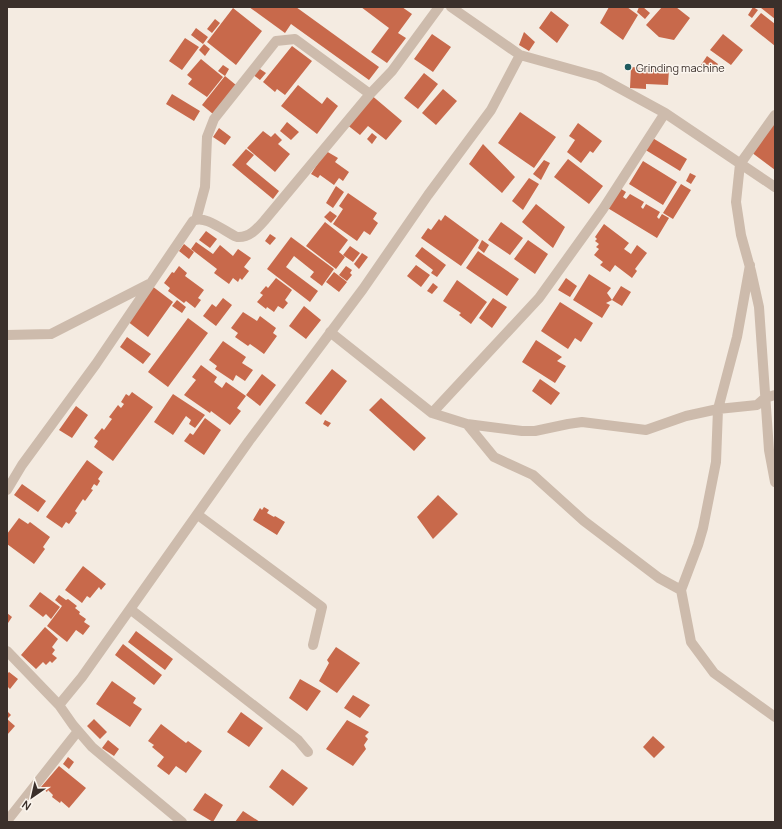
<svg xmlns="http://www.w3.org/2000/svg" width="782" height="829" viewBox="0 0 782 829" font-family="Manrope,sans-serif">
<rect width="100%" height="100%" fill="#f4ebe1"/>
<path fill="#c8694b" d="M249 7H283L285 8 286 7H296L379 67 369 80 291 24 285 33Z
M361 7H402L412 14 398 33 406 38 387 63 371 52 389 28Z
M609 7H627L638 15 623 40 600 23Z
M639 7H643L650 13 645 19 637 12Z
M662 7H676L690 18 674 40 659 37 646 25Z
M753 7 758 10 752 18 748 15Z
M762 7H775V19L761 8Z
M233 8 262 31 236 65 207 42Z
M551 11 569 25 557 43 539 28Z
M761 13 775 24V46L750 26Z
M215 19 220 23 212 33 207 29Z
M196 28 208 37 203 44 191 35Z
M524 32 535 42 529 51 519 45Z
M432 34 451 47 433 72 414 59Z
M723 34 743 50 731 65 710 50Z
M185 38 199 47 182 70 169 61Z
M204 44 210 49 205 56 199 50Z
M292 46 312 61 285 95 277 89 275 92 263 82Z
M707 56 718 64 712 73 701 65Z
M201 59 223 77 207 97 188 84 192 79 187 75Z
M223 65 229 69 225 76 218 71Z
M257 67 266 73 260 80 252 74Z
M631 67 669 70 668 85 646 84V89L630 88Z
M424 73 438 84 418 109 404 98Z
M225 76 236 85 213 114 202 105Z
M298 85 322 104 327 97 338 106 317 134 281 106Z
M443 89 457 101 436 125 422 113Z
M172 94 200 111 194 121 166 104Z
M370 94 402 121 386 140 368 126 360 135 346 124Z
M520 112 556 137 534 168 498 143Z
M769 120 775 124V170L747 149Z
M287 122 299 132 291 140 280 131Z
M578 123 602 141 593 153 590 151 581 163 567 152 575 140 569 136Z
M219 128 231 137 225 145 213 137Z
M263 131 271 137 275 133 282 140 278 144 290 154 275 172 247 148Z
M372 133 377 137 372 144 367 139Z
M651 137 687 159 680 171 644 149Z
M483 144 515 177 502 193 469 164Z
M246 149 254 155 246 164 279 191 273 199 232 165Z
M326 151 338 158 335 162 349 172 343 181 339 178 334 185 320 175 318 178 311 174Z
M568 159 603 186 589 204 554 177Z
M544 160 550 163 541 180 533 174Z
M643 161 677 182 663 205 629 184Z
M690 173 696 176 691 184 686 181Z
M529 178 539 184 523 210 512 201Z
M681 184 691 190 673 219 663 213Z
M336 186 344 192 333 208 326 203Z
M618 187 626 192 623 197 626 199 630 194 644 202 641 207 643 209 646 204 660 212 657 217 659 219 662 214 669 218 657 238 606 207Z
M348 193 377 213 373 219 378 223 370 235 364 231 357 241 333 224 343 209 339 206Z
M536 204 565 227 553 248 522 222Z
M330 211 337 216 331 223 324 217Z
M445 215 479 240 461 266 421 238 428 228 431 230 439 219 441 221Z
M325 222 348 240 339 252 345 257 336 269 306 246Z
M501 222 523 238 510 255 488 240Z
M604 224 629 243 624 249 631 254 637 245 647 253 635 269 637 271 632 278 615 265 610 272 600 265 603 262 594 255 599 249 596 247 599 244 595 241 597 239 595 237Z
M206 231 217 239 210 248 199 240Z
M270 234 276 238 270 245 265 241Z
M291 237 334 269 322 286 310 277 314 272 294 256 286 267 318 291 310 302 267 269Z
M482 240 489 245 484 253 478 248Z
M528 240 548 254 535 274 514 259Z
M196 242 213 254 220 245 233 256 238 249 251 258 244 267 249 271 242 280 240 278 238 282 233 278 229 284 214 273 217 269 191 249Z
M184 244 194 252 189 259 179 251Z
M350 246 360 253 353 262 343 255Z
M422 247 446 265 437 277 431 273 433 270 415 256Z
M478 251 519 279 507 296 466 268Z
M362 253 368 257 359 269 354 264Z
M416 265 430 275 421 287 407 276Z
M179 266 187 273 185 276 204 290 198 298 201 300 195 308 186 301 184 303 168 291 170 288 164 283 172 272 174 273Z
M346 266 352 270 350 273 352 275 347 281 339 275Z
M334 272 347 282 339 292 326 282Z
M589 274 611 288 607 293 612 300 606 303 610 305 602 318 573 300Z
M276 278 292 290 285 300 288 303 283 309 278 306 274 312 267 307 266 309 257 302 263 295 260 293 266 286 268 288Z
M566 278 577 286 570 297 558 290Z
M457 280 487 302 471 324 459 315 461 313 443 301Z
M433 283 438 287 432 294 427 291Z
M152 286 173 302 148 337 127 321Z
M621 286 631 292 622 306 612 300Z
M223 298 232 305 216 326 203 316 212 304 216 307Z
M493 298 507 307 492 328 479 318Z
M177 300 186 307 182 313 172 306Z
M560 302 593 323 581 342 575 338 568 349 541 331Z
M304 306 321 320 306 339 289 326Z
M243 312 257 321 260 316 276 328 273 333 277 336 264 354 250 344 248 346 235 337 238 333 231 328Z
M188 318 208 333 168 387 148 372Z
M127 337 151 354 143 364 120 347Z
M536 340 562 357 557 361 566 366 555 383 522 362Z
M223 341 246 357 242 363 253 370 245 381 236 375 233 381 215 369 217 366 209 360Z
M201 365 217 377 214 382 222 388 226 382 246 396 237 408 241 411 230 425 211 411 210 413 184 395 196 380 192 377Z
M332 369 347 381 321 415 305 403Z
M262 374 276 385 260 406 246 395Z
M540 379 560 393 551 405 532 391Z
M132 392 153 407 113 461 94 447 98 441 94 438 102 428 104 430 112 419 109 417 118 405 121 408 124 404 121 402 126 394 129 396Z
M173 394 205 415 195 428 189 424 191 420 186 416 173 435 154 422Z
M381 398 426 438 414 451 369 410Z
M76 406 88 415 72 438 59 430Z
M205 418 221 430 204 455 184 441 190 433 193 435Z
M325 420 331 423 328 427 323 424Z
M87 460 103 472 98 479 100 481 97 486 94 484 91 489 93 490 85 501 83 499 75 511 77 513 69 524 66 522 62 528 46 517Z
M22 484 46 501 38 512 14 495Z
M438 495 458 514 433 539 417 517Z
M264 507 269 510 267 513 274 517 275 516 285 522 277 535 253 520 260 508 262 510Z
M19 518 28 524 30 522 50 537 43 547 45 549 34 564 7 544V534Z
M83 566 106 584 101 590 99 587 90 598 87 596 82 603 65 590Z
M40 592 60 607 51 619 46 614 43 617 29 606Z
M59 595 66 600 68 599 77 606 75 608 80 612 79 614 86 619 84 622 90 626 83 635 76 630 67 642 47 626 62 606 55 600Z
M7 613 12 617 8 623 7 622Z
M45 627 58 639 52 647 55 650 52 654 57 658 52 663 50 661 46 665 43 662 36 669 21 655Z
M136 631 173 659 165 670 128 642Z
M123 644 162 675 154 685 115 655Z
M336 647 360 663 337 693 319 681 329 663 327 660Z
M9 672 18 679 10 689 7 686V674Z
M300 679 321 691 307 711 289 698Z
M112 681 136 698 133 703 142 709 130 727 96 704Z
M353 695 370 705 360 718 344 708Z
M7 711 11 715 7 719 15 726 7 735Z
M241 712 263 728 249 747 227 732Z
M94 719 107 732 100 739 87 726Z
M347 720 369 732 365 736 368 739 364 745 366 749 353 766 326 749Z
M161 724 186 743 188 741 202 751 186 773 176 766 169 775 157 766 164 757 152 747 154 745 148 741Z
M653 736 665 747 654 758 643 747Z
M108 740 119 749 114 756 102 748Z
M68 757 74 762 69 769 63 764Z
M59 766 86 788 69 808 61 801 60 803 52 797 53 795 48 790 47 792 41 787Z
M282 769 308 788 293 806 269 787Z
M205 793 223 805 213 822 193 810Z
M243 811 260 822H235Z"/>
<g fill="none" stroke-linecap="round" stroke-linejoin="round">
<path stroke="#cdbbac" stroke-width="10" d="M451 7 520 55 599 77 665 113 775 187
M775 115 740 164 736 202 741 235 751 271 759 307 769 450 775 482
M196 220 205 187 207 137 214 119 276 41 295 39 370 94
M330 332 432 413 467 424 494 457 533 475 584 521 659 578 681 590 691 642 714 673 775 717
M7 335 51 334 149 284
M432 413 539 298 603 209 665 113
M467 424 522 431H535L568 424 582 422 646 430 686 416 718 409 737 337 750 265
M7 490 22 465 96 364 193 221C205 214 225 232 237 237 249 238 257 229 264 221L370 94 392 71 439 7
M198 515 322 607 313 645
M681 590 698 545 703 528 716 462 718 409 757 405 765 398 775 395
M130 609 298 740 308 752
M7 651 59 705
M7 821 78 731
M182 822 92 747 73 725 59 705 82 677 249 441 363 289 428 195 491 110 520 55"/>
</g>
<circle fill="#1f5a5e" stroke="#fbf5ee" stroke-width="1.5" cx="628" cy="67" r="4"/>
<g text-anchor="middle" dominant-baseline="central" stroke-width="3" stroke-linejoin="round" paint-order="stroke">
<g font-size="11" fill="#3b302b" stroke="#fbf5ee" text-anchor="start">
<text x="636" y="67">Grinding machine</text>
</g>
</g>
<rect width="782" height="829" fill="none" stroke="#3b302b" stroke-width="16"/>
<g transform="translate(32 797) rotate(214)" stroke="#fbf5ee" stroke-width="3" paint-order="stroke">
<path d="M0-3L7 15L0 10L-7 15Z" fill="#3b302b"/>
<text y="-6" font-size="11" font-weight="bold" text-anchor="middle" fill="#3b302b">N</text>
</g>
</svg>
